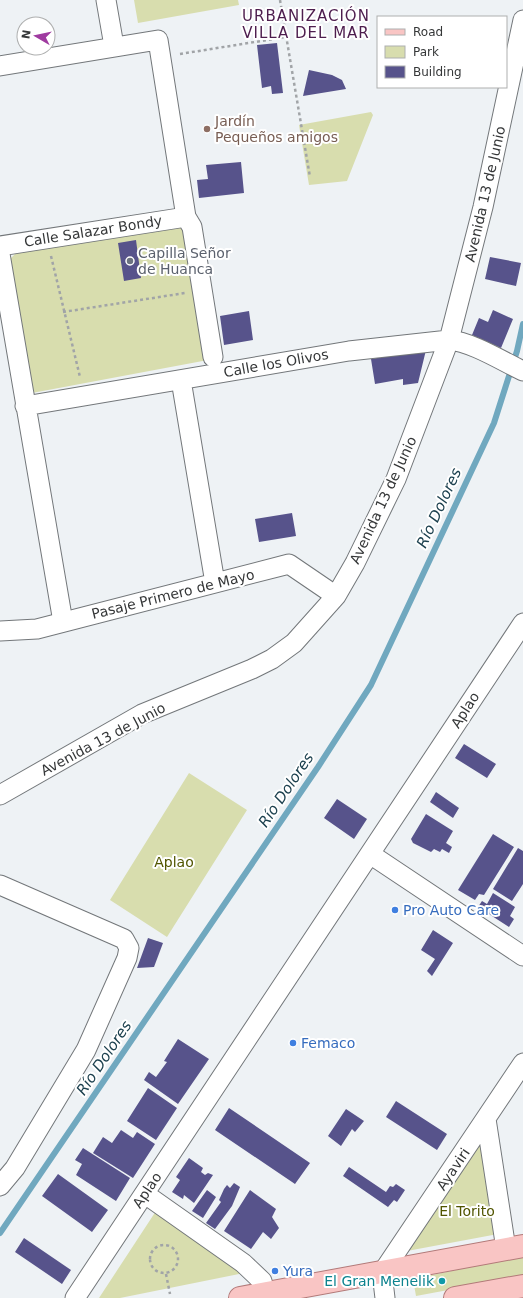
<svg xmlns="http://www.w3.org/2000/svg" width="523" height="1298" viewBox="0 0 523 1298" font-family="'DejaVu Sans',sans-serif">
<rect width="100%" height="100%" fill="#eef2f5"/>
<path fill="#d8ddae" d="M134 0H238L239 5 138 23Z
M371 112 373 115 347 181 309 185 299 125Z
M185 227 208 360 32 393 10 259 16 253Z
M189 773 247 810 167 937 110 900Z
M484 1135 498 1234 407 1251Z
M156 1211 244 1273 120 1298H99Z
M523 1256V1276L416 1296 413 1279Z"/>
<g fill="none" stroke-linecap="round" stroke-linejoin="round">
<path stroke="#70a8bf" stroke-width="6" d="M0 1233 318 767 371 685 494 423 517 351 523 324"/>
</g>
<path fill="#57538b" d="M277 43 283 93 272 94 271 86 262 88 257 45Z
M309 70 332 75 342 80 346 89 303 96Z
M241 162 244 193 199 198 197 180 208 179 206 165Z
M136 240 141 278 124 281 118 243Z
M490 257 521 263 516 286 485 279Z
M493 310 513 319 501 348 472 335 479 318 488 322Z
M249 311 253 340 224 345 220 316Z
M426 350 418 383 403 385V379L375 384 371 359Z
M292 513 296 536 259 542 255 519Z
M464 744 496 764 487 778 455 758Z
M436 792 459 808 453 818 430 802Z
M337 799 367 819 354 839 324 818Z
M426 814 453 831 446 843 452 847 449 853 442 849 440 852 434 849 431 852 413 843 411 839Z
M493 834 514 847 484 895 479 894 475 900 458 890Z
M518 848 523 851V884L512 901 493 889Z
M493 893 515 907 510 916 514 919 509 927 478 907 482 901 487 904Z
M433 930 453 943 432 976 427 971 435 959 421 950Z
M148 938 163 943 154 967 137 968Z
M178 1039 209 1059 178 1104 144 1080 149 1072 156 1077 167 1062 164 1061Z
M148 1088 177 1108 156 1140 127 1121Z
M396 1101 447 1134 437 1150 386 1117Z
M229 1108 310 1163 295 1184 215 1130Z
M346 1109 364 1121 355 1132 352 1129 341 1146 328 1136Z
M121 1130 133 1138 137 1132 155 1144 133 1178 93 1153 103 1137 112 1143Z
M83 1148 130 1178 116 1201 76 1175 82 1164 75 1160Z
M189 1158 203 1168 201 1172 205 1175 208 1173 213 1175 194 1203 184 1195 183 1199 172 1192 180 1180 176 1177Z
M349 1167 386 1192 390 1186 393 1187 396 1184 405 1190 397 1202 394 1200 388 1207 343 1176Z
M58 1174 108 1210 92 1232 42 1196Z
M234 1183 240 1187 232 1206 215 1229 206 1223 221 1202 219 1200 224 1189 227 1185 230 1188Z
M207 1190 216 1197 203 1218 192 1211Z
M250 1190 276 1209 272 1217 279 1228 271 1239 263 1232 251 1249 224 1231Z
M24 1238 71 1270 62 1284 15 1252Z"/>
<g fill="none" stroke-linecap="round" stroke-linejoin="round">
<g stroke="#73777a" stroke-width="21">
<path id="minor" d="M106 0 114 46
M0 66 158 40 186 217 192 227 213 357
M0 246 186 217
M0 254 63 622
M181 380 215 583
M25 406 349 351 449 340C472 342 502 361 523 371
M0 631 37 629 289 564 336 596
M0 795 142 714 252 669 272 659 294 643 336 596 355 563 396 479 449 340 483 207 523 20
M370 854 523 956
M0 885 124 939 129 948 127 958 86 1050 15 1168 0 1186
M486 1119 506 1249
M145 1194 243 1263 262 1281 265 1294
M75 1298 523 623
M385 1298 382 1273 523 1063"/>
</g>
<g stroke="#b27a79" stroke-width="24">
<path id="major" d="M240 1298 523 1246
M455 1298 523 1286"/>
</g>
<path stroke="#a1a4a7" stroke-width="2.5" stroke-dasharray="3 3" stroke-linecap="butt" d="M280 0 310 177
M180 54 286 37
M51 256 80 377
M63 312 185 293
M150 1259a14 14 0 1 1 28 0a14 14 0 1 1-28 0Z
M166 1274 170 1294"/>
<use href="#minor" stroke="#fff" stroke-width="19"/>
<use href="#major" stroke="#f9c5c4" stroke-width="22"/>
</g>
<circle fill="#8d6e63" stroke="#fff" stroke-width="1.5" cx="207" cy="129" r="4"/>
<circle fill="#6b7280" stroke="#fff" stroke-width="1.5" cx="130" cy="261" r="4"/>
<g fill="#3f7fe0" stroke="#fff" stroke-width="1.5">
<circle cx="395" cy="910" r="4"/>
<circle cx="293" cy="1043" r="4"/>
<circle cx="275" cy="1271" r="4"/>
</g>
<circle fill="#0f9aa8" stroke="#fff" stroke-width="1.5" cx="442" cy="1281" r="4"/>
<g text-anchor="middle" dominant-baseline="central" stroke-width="4" stroke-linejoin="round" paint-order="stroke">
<g font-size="14" fill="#785e54" stroke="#fff" text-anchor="start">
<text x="215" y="121">Jardín<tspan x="215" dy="16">Pequeños amigos</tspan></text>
</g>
<g font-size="14" fill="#353738" stroke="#fff">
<text transform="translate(485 194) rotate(-77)">Avenida 13 de Junio</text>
<text transform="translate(93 231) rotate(-9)">Calle Salazar Bondy</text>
<text transform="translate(276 363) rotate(-10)">Calle los Olivos</text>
<text transform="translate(383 500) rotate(-65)">Avenida 13 de Junio</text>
<text transform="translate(173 594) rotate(-14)">Pasaje Primero de Mayo</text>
<text transform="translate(465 710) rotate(-57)">Aplao</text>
<text transform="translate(103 739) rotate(-28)">Avenida 13 de Junio</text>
<text transform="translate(453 1169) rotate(-56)">Ayaviri</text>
<text transform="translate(147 1190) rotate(-56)">Aplao</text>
</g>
<g font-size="14" fill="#5b616d" stroke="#fff" text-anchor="start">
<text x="138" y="253">Capilla Señor<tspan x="138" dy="16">de Huanca</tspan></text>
</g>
<g font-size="14" fill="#515500" stroke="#fff">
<text x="174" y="862">Aplao</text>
<text x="467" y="1211">El Torito</text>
</g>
<g font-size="14" fill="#366cbe" stroke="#fff" text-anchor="start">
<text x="403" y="910">Pro Auto Care</text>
<text x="301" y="1043">Femaco</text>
<text x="283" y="1271">Yura</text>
</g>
<g font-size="14" fill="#0d838f" stroke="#fff" text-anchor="end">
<text x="434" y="1281">El Gran Menelik</text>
</g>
<g font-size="15" letter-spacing="1" fill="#4d1d4e" stroke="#fff">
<text x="306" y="16">URBANIZACIÓN<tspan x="306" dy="17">VILLA DEL MAR</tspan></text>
</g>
<g font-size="15" font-style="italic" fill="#1d414f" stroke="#fff">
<text transform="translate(439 508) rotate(-65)">Río Dolores</text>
<text transform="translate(286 790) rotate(-56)">Río Dolores</text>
<text transform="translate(104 1058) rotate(-56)">Río Dolores</text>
</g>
</g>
<rect x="377" y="16" width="130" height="72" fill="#ffffff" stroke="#aeafaf"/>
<rect x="385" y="29" width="20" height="6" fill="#f9c5c4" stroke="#aeafaf"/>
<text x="413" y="36" font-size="12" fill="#353738">Road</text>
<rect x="385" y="46" width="20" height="12" fill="#d8ddae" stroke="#aeafaf"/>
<text x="413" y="56" font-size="12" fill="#353738">Park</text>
<rect x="385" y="66" width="20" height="12" fill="#57538b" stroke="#aeafaf"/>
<text x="413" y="76" font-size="12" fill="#353738">Building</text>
<g transform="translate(36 36) rotate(279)"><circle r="19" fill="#ffffff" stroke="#aeafaf"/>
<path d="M0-3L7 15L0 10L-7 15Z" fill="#9f3ba0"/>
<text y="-6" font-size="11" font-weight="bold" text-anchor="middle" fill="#353738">N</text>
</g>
</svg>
